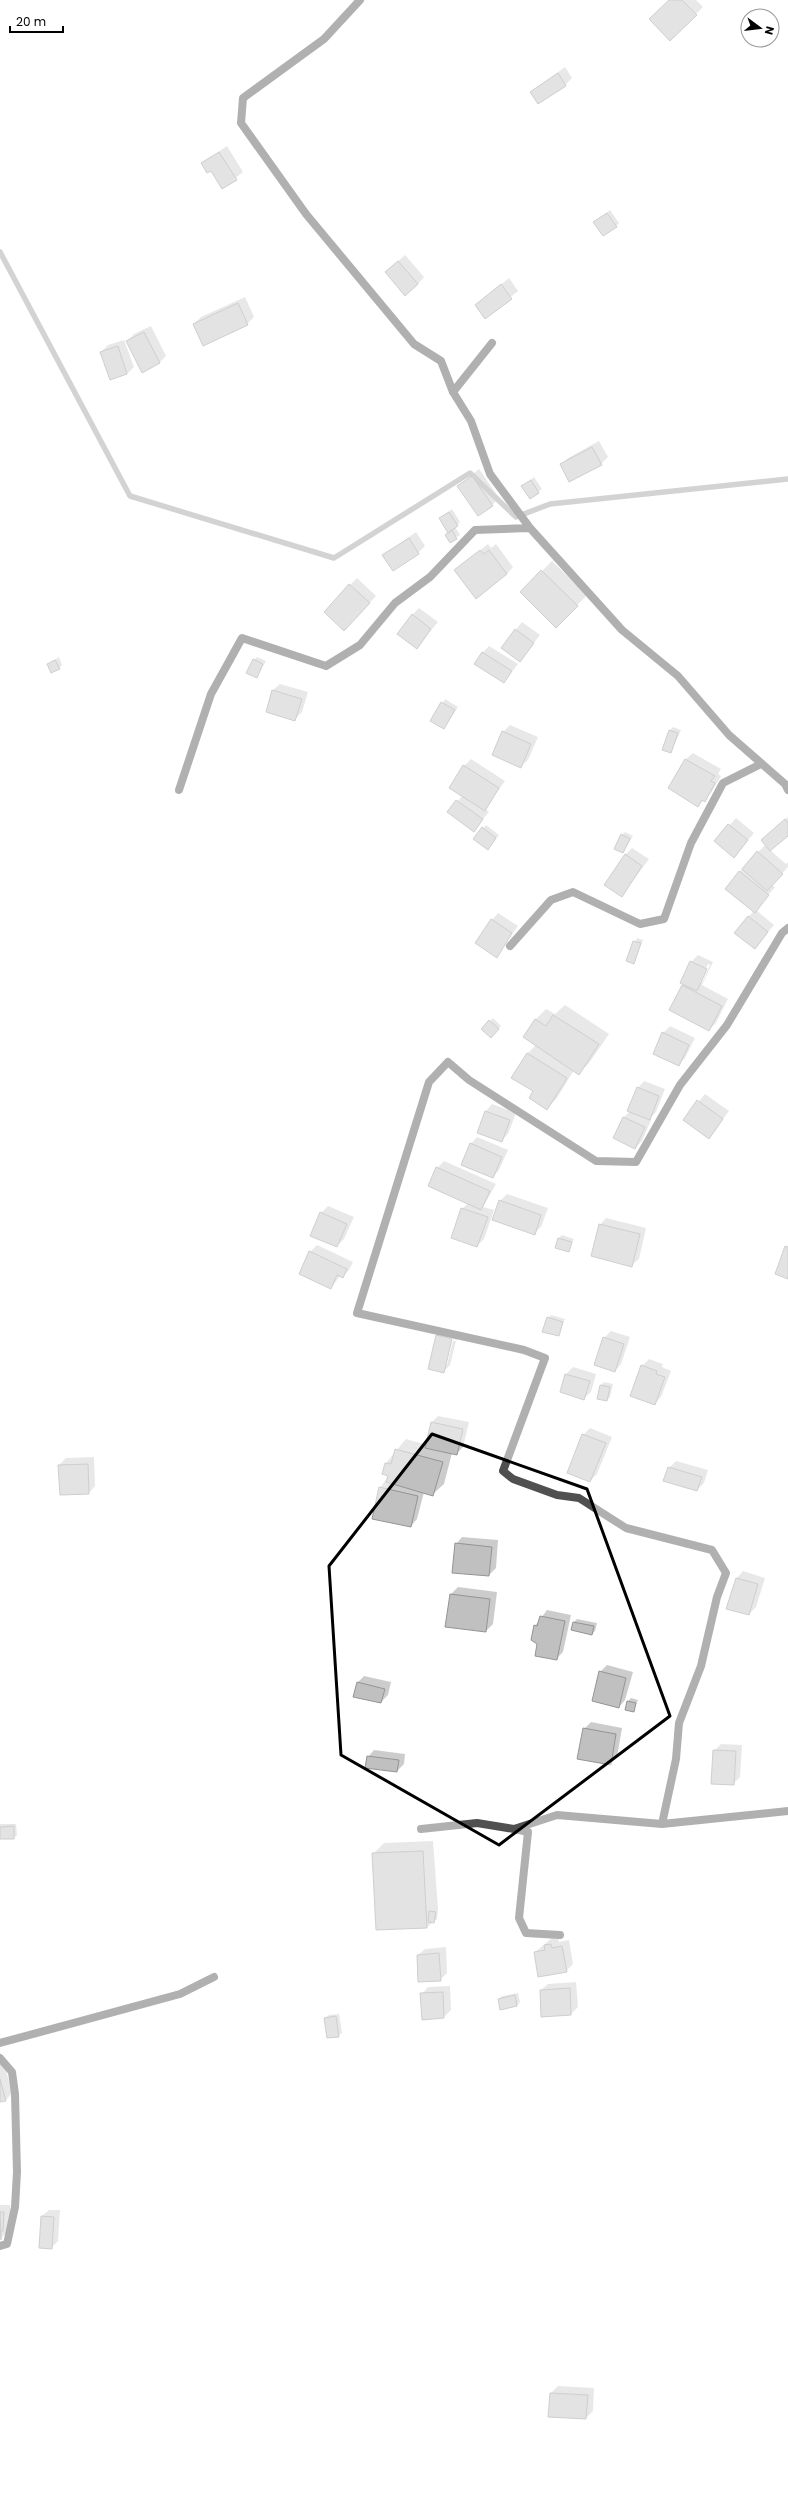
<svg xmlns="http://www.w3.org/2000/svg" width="788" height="2494" viewBox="0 0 788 2494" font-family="Poppins,sans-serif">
<rect width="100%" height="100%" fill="#fff"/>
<path fill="#0003" fill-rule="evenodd" d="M670 0H696L703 7 670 40Z
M565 67 572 78 565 85 531 92Z
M227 146 243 172 223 188 212 170 202 163Z
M610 210 619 223 616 226 598 219Z
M405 255 424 277 418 284 386 272Z
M509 278 518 291 485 318 476 305Z
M245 297 254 317 247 324H194L201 317Z
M151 326 166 356 159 363 127 341 134 334Z
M124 340 134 367 127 374 101 352 108 345Z
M599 441 608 457 601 464 561 465 568 458Z
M479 469 499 498 492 505 458 486Z
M534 477 542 489 530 498 523 486Z
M452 509 460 522 455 527 460 535 450 541 452 529 440 518Z
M416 532 425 546 418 553 384 555Z
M488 544 491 548 496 544 513 567 507 574 455 570Z
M552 561 587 595 556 627 521 592Z
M357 578 376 596 351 623 350 585Z
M419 608 438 622 417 647 412 615Z
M522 622 540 635 520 661 502 648Z
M489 646 518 664 504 682 482 653Z
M59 657 62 665 59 668 48 664Z
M257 657 266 661 257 676 254 660Z
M280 684 308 692 302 712 295 719 273 690Z
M445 699 458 707 444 728 432 721Z
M510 725 538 737 528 760 521 766 503 732Z
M673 727 681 730 671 752 670 730Z
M693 753 721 769 718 774 721 776 711 793 698 805 669 788 686 759Z
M471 759 505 781 485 809 489 812 474 830 449 812 462 796 464 766Z
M788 817V835L770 850 786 864 788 862V867L772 885 775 887 756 910 774 925 755 948 748 917 754 911 739 872 766 844 762 840Z
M736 818 754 833 740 850 715 841Z
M486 825 499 835 491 845 475 838Z
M625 832 633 836 623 852 622 835Z
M632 848 649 859 622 895 625 855Z
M498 913 518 926 496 957 492 920Z
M637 938 643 940 634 963 627 960Z
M698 955 713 962 702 985 728 999 716 1023 709 1030 683 986 691 962ZM708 964 710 965 702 983H700Z
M565 1005 609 1034 589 1063 579 1073 574 1070 557 1098 547 1109 534 1091 513 1077 528 1053 536 1045 524 1037 536 1019 546 1009 555 1014Z
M493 1018 501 1026 491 1037 483 1029Z
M670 1026 695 1038 685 1058 678 1065 663 1033Z
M644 1081 665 1089 656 1112 649 1119 651 1120 642 1141 635 1148 623 1118 630 1111 638 1088Z
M705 1094 729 1111 709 1138 684 1120Z
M492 1104 516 1113 508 1134 501 1141 478 1132 486 1111Z
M477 1137 508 1150 499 1170 493 1177 471 1144Z
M444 1161 496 1184 483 1207 494 1210 484 1239 477 1246 462 1209 468 1203 437 1168Z
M507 1194 548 1208 541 1227 534 1233 500 1201Z
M328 1206 354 1217 344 1239 337 1246 321 1213Z
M606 1218 646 1228 639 1259 632 1265 600 1225Z
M562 1235 574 1239 568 1251 559 1238Z
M317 1245 353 1262 349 1270 342 1277 340 1276 331 1288 310 1252Z
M551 1315 565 1319 558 1335 548 1318Z
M444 1329 458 1333 457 1340 453 1339 454 1335 452 1334 451 1338 440 1335 445 1365H447L453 1341H456L450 1365 443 1372 437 1336Z
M611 1331 630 1337 621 1364 615 1371 604 1338Z
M649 1359 663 1364 662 1367 671 1371 661 1397 654 1404 642 1366Z
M573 1367 596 1374 591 1392 584 1398 561 1392 566 1374Z
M604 1382 613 1384 610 1397 607 1400 601 1385Z
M438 1416 469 1422 463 1447 456 1454 452 1453 444 1484 433 1494 424 1492 417 1519 411 1526 380 1488 389 1475 383 1473 386 1463 406 1439 427 1445 431 1423Z
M590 1428 612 1437 597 1474 590 1481 583 1435Z
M94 1457 95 1486 89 1493 59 1465 66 1458Z
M676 1461 708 1470 704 1483 697 1490 669 1468Z
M462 1537 498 1540 496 1568 489 1575 456 1544Z
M743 1571 765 1578 756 1607 749 1614 737 1578Z
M458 1587 497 1592 493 1624 486 1631 446 1626 451 1594Z
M547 1610 571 1615 563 1652 556 1659 535 1626Z
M577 1619 597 1623 595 1631 592 1634 574 1622Z
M607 1665 633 1672 625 1700 619 1707 600 1672Z
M364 1676 391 1682 388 1695 381 1702 357 1683Z
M631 1698 638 1700 633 1711 628 1701Z
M591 1722 622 1728 617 1757 610 1764 584 1729Z
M721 1744 742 1745 740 1777 733 1784 714 1751Z
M374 1750 405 1754 404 1764 397 1771 368 1757Z
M0 1824H16L17 1835 14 1838H0Z
M433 1841 438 1909 437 1919 427 1927 373 1854 384 1843Z
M558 1937 559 1942 569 1940 573 1964 566 1971 535 1952 552 1938Z
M446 1947 447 1973 440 1980 418 1955 425 1949Z
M576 1982 578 2007 571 2014 541 1990 548 1984Z
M450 1986 451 2010 444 2017 422 1994 428 1987Z
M518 1993 520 2002 517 2006 501 2009 499 1999 502 1996Z
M339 2014 342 2033 338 2036 325 2018 329 2015Z
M0 2059H3L12 2093 6 2100 0 2101Z
M0 2205H10V2223L7 2232 0 2239Z
M49 2210H60L58 2241 51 2248 42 2216Z
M558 2386 594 2388 593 2411 586 2418 549 2416 551 2393Z"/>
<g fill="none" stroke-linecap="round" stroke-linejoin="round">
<path stroke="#9e9e9e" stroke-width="5.5" d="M0 252 130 496 334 558 470 473 516 517 550 504 788 479"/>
</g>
<path fill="#c0c0c0" stroke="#949494" d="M669 0H682L697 15 670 41 649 19Z
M558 73 566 86 538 104 530 92Z
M219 152 237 180 222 189 211 171 207 173 201 163Z
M607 213 617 227 603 236 593 222Z
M398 261 418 284 405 296 385 272Z
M501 284 512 299 485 319 475 305Z
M238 303 248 325 203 346 193 324Z
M144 332 160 363 142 373 126 341Z
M118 346 127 374 110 380 100 352Z
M592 447 602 465 569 482 560 464Z
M472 476 493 506 478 516 457 486Z
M531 480 539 493 530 499 521 486Z
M449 512 458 526 448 533 439 518Z
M452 530 457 539 450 543 445 535Z
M409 538 419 554 393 571 382 555Z
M480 550 484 554 489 550 507 574 476 599 454 570Z
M541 570 578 606 556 628 520 592Z
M349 584 370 603 344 631 324 612Z
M412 614 431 629 417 649 397 634Z
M515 629 534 643 520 662 501 648Z
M482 652 512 671 504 683 474 664Z
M253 659 263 664 257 678 246 673Z
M55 660 60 669 51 673 47 664Z
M272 690 302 699 295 721 266 712Z
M441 702 455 710 444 729 430 721Z
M669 730 678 733 671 753 662 750Z
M502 731 531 744 521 768 492 755Z
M685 759 715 776 711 781 715 783 705 802 702 800 698 807 668 788Z
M463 765 499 788 485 811 449 788Z
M456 800 483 819 474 832 447 812Z
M785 819 788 823V836L770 851 761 840Z
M728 824 748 840 734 858 714 841Z
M482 827 496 838 488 850 473 839Z
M621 834 630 839 623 853 614 849Z
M757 851 783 874 767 891 742 869Z
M625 854 642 866 622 897 604 885Z
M739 871 769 895 755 913 725 889Z
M748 916 768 932 755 949 734 933Z
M491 919 512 933 497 958 475 943Z
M633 941 641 943 634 964 626 961Z
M690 961 707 969 697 991 680 983Z
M682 985 722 1006 709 1031 669 1010Z
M553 1015 599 1044 579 1075 523 1037 535 1019 546 1026Z
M489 1020 499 1029 491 1038 481 1029Z
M662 1032 689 1045 679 1066 653 1054Z
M527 1053 567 1078 547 1110 529 1098 533 1091 511 1078Z
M637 1087 659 1096 650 1120 627 1111Z
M697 1100 723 1119 709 1139 683 1120Z
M485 1111 510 1120 502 1142 477 1133Z
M623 1117 645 1127 635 1149 613 1138Z
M470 1143 502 1157 493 1178 461 1165Z
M436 1167 490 1191 481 1210 428 1186Z
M499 1200 541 1215 535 1235 492 1220Z
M461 1208 488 1217 477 1247 451 1238Z
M320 1212 347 1224 337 1247 310 1236Z
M599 1224 640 1234 632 1267 591 1256Z
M558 1238 572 1242 569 1252 555 1248Z
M785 1246 788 1247V1279L775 1274Z
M309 1251 347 1269 343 1278 337 1275 331 1289 299 1274Z
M547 1317 563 1322 559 1336 542 1332Z
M436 1335 452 1339 444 1373 428 1369Z
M603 1337 624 1344 615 1372 594 1365Z
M641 1365 657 1371 656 1374 665 1377 655 1405 630 1396Z
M565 1374 590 1381 584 1400 560 1392Z
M600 1385 610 1387 607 1401 597 1399Z
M431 1422 463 1429 457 1455 425 1448Z
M582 1434 606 1443 590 1482 567 1473Z
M395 1449 443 1462 433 1496 386 1482 388 1476 382 1474 385 1463 391 1464Z
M88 1464 89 1494 60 1495 58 1465Z
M668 1467 702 1477 697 1491 663 1481Z
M379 1487 418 1496 411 1527 372 1519Z
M455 1543 492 1547 489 1576 452 1573Z
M736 1578 758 1584 749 1615 726 1609Z
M450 1594 490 1599 486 1632 445 1627Z
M540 1616 565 1621 557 1660 535 1656 537 1644 531 1640 534 1625 537 1626Z
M573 1622 594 1626 592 1635 571 1630Z
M599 1671 626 1678 619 1708 592 1701Z
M357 1682 385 1689 381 1703 353 1697Z
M627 1701 636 1703 634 1712 625 1710Z
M583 1728 616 1734 611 1765 577 1759Z
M713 1750 736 1751 734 1785 711 1784Z
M367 1756 399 1760 397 1772 365 1768Z
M14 1826V1839H0V1827Z
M423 1851 427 1928 376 1930 372 1853Z
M429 1911 436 1912 434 1923 428 1922Z
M551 1944 552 1948 562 1946 567 1972 538 1977 534 1952 545 1950 544 1945Z
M439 1953 441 1981 418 1982 417 1955Z
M570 1988 571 2015 541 2017 540 1990Z
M443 1992 444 2018 422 2020 420 1993Z
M515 1995 517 2006 500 2010 498 1999Z
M336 2016 339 2037 327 2038 324 2018Z
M0 2079 6 2101 0 2102Z
M0 2212H4L3 2231H1V2240Z
M41 2216 54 2217 52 2249 39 2248Z
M550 2393 588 2395 586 2419 548 2417Z"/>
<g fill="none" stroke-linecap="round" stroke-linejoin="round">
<path stroke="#505050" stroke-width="8" d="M360 0 324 39 243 98 241 123 306 214 414 344 441 361 453 392 471 421 490 474 530 528 622 630 678 676 729 735 785 784 788 790
M453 392 492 343
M179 790 211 694 242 638 326 666 360 645 395 603 430 577 475 530 530 528
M510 946 551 900 573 892 640 924 664 919 691 843 723 783 761 764
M662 1824 676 1759 679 1723 701 1666 717 1597 726 1573 712 1550 626 1528 579 1498 557 1495 513 1479 503 1471 545 1358 524 1350 357 1313 429 1082 448 1062 469 1080 596 1161 636 1162 680 1085 727 1025 782 933 788 928
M421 1829 477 1823 514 1829 557 1815 662 1824 788 1811
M515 1829 528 1832 519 1918 526 1933 560 1935
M0 2043 180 1994 214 1977
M0 2058 12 2072 15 2094 17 2172 15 2207 7 2244 0 2246"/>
</g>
<path d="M0 0H788V2494H0ZM432 1434 587 1489 670 1716 499 1845 341 1755 329 1566Z" fill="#fff" fill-opacity=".55" fill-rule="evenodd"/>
<path fill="none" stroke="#000" stroke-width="3" stroke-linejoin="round" d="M432 1434 587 1489 670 1716 499 1845 341 1755 329 1566Z"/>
<g transform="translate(760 28) rotate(105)"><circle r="19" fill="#ffffff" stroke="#999999"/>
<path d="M0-3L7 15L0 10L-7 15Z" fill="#000000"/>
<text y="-6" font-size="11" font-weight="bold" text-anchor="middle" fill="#000000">N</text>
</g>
<path d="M10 26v6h53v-6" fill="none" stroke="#000000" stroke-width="2"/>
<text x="16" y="26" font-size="12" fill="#000000" stroke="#ffffff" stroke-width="3" paint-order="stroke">20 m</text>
</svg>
